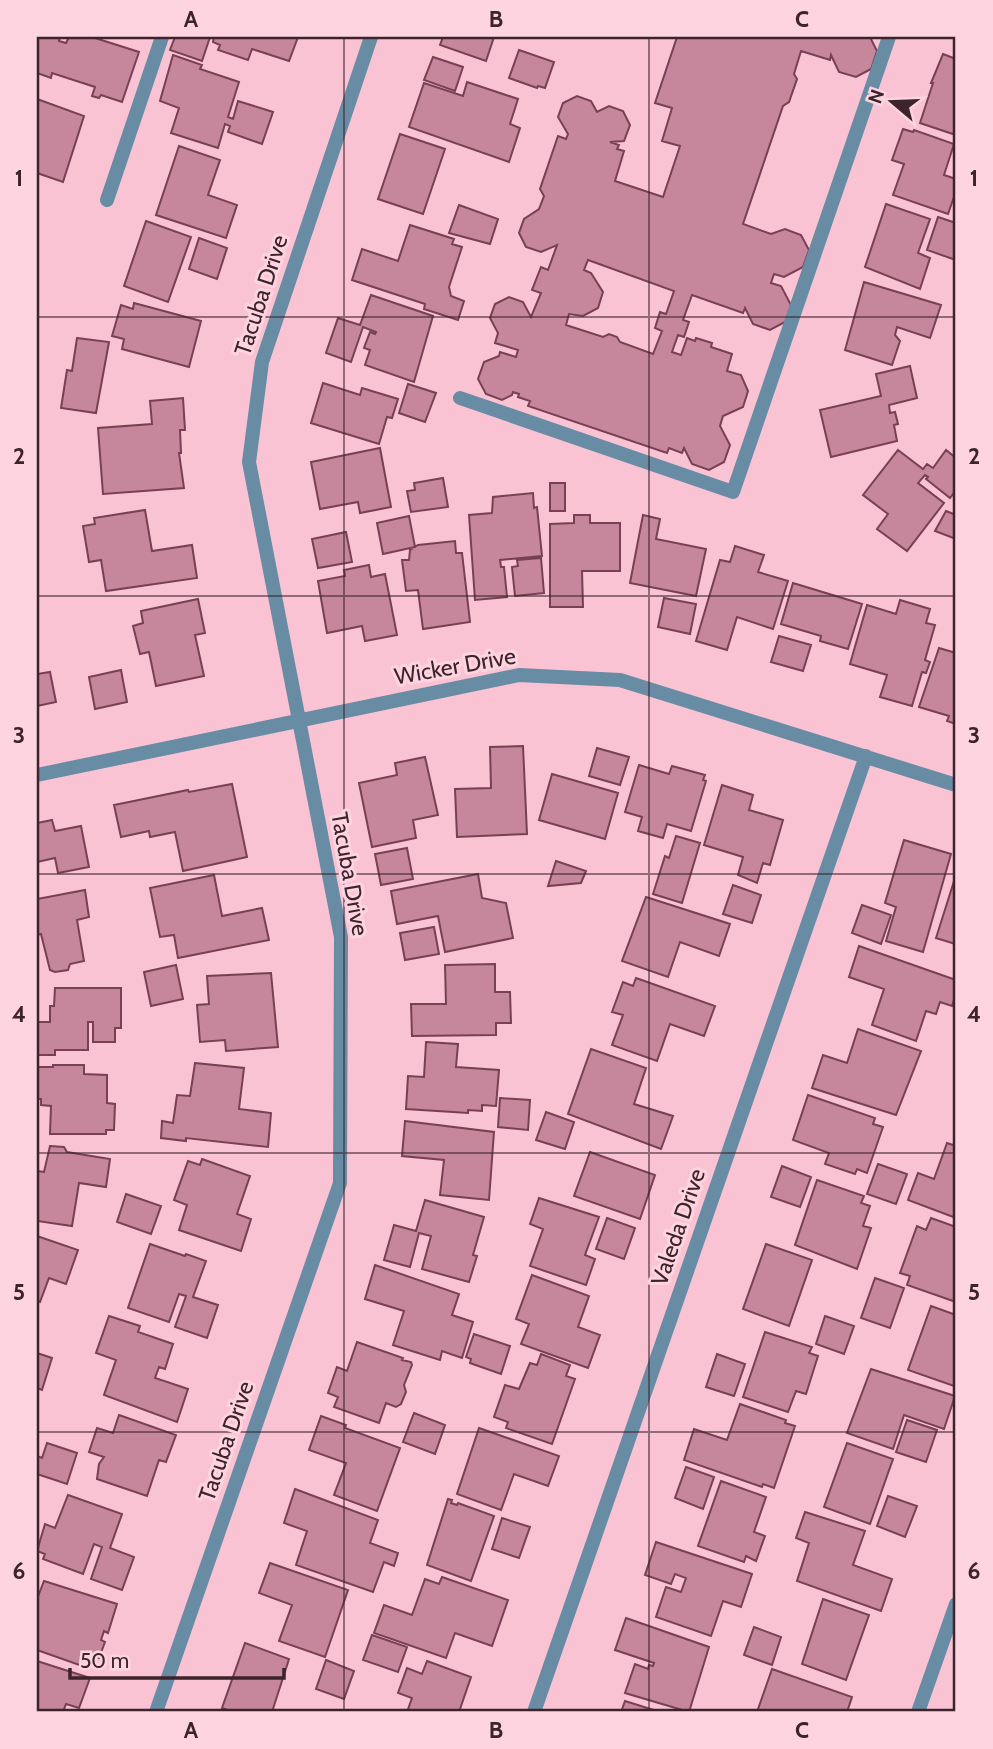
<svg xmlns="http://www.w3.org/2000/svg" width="993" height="1749" viewBox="0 0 993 1749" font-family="Cabin,sans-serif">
<rect width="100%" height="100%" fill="#f9c3d4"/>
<path fill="#c6879c" stroke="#784054" stroke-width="2" fill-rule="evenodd" d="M37 37H60L59 41 66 43 69 37H92L139 52 122 102 101 95 99 98 92 96 95 87 52 73 51 78 37 73Z
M175 37H210L202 61 170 50Z
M214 37H298L289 61 252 49 248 60 218 50 220 45 213 42Z
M443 37H494L486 61 440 45Z
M677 37H870L877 51 871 69 856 77 839 72 831 55 830 60 801 51 794 74 797 79 789 102 783 106 743 224 771 234 785 229 801 235 809 250 803 267 784 277 774 274 771 283 781 286 791 305 785 322 770 330 753 324 745 308 743 313 692 295 683 320 689 322 684 337 678 335 672 352 681 355 687 338 695 341 696 338 712 343 711 347 732 354 727 371 741 375 748 391 743 407 723 416 720 426 730 445 724 462 709 470 692 464 684 448 682 453 669 448 667 453 528 406 530 401 518 397 519 394 513 392 512 395 502 400 486 394 478 379 484 362 499 356 500 352 516 357 518 350 495 343 498 333 490 318 495 304 509 297 523 302 531 317 541 293 532 290 541 267 548 270 557 245 541 252 526 247 519 233 524 219 539 209 544 196 540 189 558 136 566 139 568 134 558 117 563 103 577 96 591 101 597 112 609 106 623 111 630 125 624 141 610 142 619 145 617 149 624 151 615 181 663 197 680 146 662 141 672 108 655 103ZM588 260 674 291 666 314 660 312 655 328 662 331 653 354 620 342 617 337 609 334 603 337 566 325 569 314 583 316 598 308 603 292 591 273 584 270Z
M519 50 554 62 545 88 538 86 537 88 509 78Z
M943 54 956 59V135L920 123 933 83H931Z
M173 55 202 65 200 69 239 82 228 117 233 119 238 101 273 112 262 144 228 132 230 126 225 124 218 148 171 133 179 108 160 101Z
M433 57 463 67 455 91 424 80Z
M467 82 518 99 510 124 520 128 509 162 409 127 424 83 463 96Z
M37 99 84 116 63 182 37 173Z
M903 129 913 132 914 130 954 144 944 175 956 179V191L948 214 893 195 904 164 892 160Z
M400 134 445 149 423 214 378 199Z
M179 146 220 160 208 195 237 205 226 238 156 215Z
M886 204 930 219 918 253 930 258 920 289 865 267Z
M459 205 498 219 490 244 449 233Z
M938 217 956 223V260L927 250Z
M146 221 191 237 168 302 124 286Z
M410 225 454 239 452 244 462 247 449 287 451 296 464 301 458 320 424 309 425 304 352 280 362 249 398 261Z
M199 238 227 248 217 279 189 269Z
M864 282 941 305 930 338 897 327 895 335 900 341 892 365 845 350Z
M371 295 433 316 414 382 365 365 370 350 364 348 370 332 375 334 376 332 363 327 351 362 326 353 338 318 360 325Z
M134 303 201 321 189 367 122 349 124 339 112 336 121 305 133 309Z
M77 338 109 342 96 413 61 408 67 370 72 371Z
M910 366 917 398 889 405 890 413 895 412 898 424 894 425 897 441 831 457 820 410 881 396 876 374Z
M323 383 360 395 362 388 398 399 392 418 387 417 379 444 311 423Z
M408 384 436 393 425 422 399 413Z
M183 398 185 430H180L181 453H179L184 488 103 494 98 428 152 424 150 401Z
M380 448 391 507 360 513 358 502 320 509 311 462Z
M898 450 923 469 927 464 933 468 946 450 956 458V490L950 498 926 479 928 477 925 475 918 483 944 503 907 551 877 529 888 514 863 495Z
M443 478 448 507 411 512 407 491 415 490 414 483Z
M550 483H565V511H550Z
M533 493 534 508 537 507 542 556 500 560 501 567H504L507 597 475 600 469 515 492 513 493 497Z
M145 510 152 551 192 545 197 578 106 591 101 560 89 562 83 526 95 524 94 518Z
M946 511 956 515V539L935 531Z
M574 515H590V523H620V571H582L583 607H550V524L574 523Z
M643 515 660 519 656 539 706 549 696 596 630 583Z
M409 516 415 547 383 554 377 523Z
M346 532 352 562 318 568 312 539Z
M455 541 456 553H462L470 622 423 629 418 590 406 591 402 560H409L410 550 418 545Z
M735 546 764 555 758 572 788 581 773 629 737 617 727 650 696 641 720 560 730 562Z
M541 558 544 593 515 596 512 567 518 566 517 560Z
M369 565 371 577 385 574 397 635 365 641 362 626 327 633 318 581 345 576 344 570Z
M793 583 862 604 848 649 820 641 821 636 781 624Z
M664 598 696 604 690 634 658 627Z
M198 599 205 633 195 635 204 676 156 686 149 652 140 654 133 626 143 623 141 611Z
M900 600 930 609 926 623 935 625 925 660 930 662 926 673 922 672 912 706 880 697 887 675 850 664 867 605 896 614Z
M779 636 811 645 803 671 771 662Z
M939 648 956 653V724L947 721 949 716 919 707Z
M121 670 127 702 95 709 89 677Z
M50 672 56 702 37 706V674Z
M523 746 527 834 457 837 455 789 491 788 490 747Z
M597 748 629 757 620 785 589 776Z
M425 757 438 815 413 820 416 838 372 847 359 783 397 775 395 763Z
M639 765 669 774 672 766 705 775 703 780 706 781 691 831 667 824 663 838 638 831 642 817 625 812Z
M552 774 618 793 605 839 539 820Z
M232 784 247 857 183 871 175 832 150 837 149 831 121 837 114 805 188 790 189 792Z
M722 785 753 795 749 810 783 820 770 865 763 863 757 883 738 875 743 857 704 845Z
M52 820 55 831 81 826 89 867 58 873 55 858 37 862V823Z
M676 836 700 843 682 903 653 894 665 856 669 858Z
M904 840 951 854 923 952 886 941 896 907 885 903Z
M407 848 413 879 381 885 375 854Z
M556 861 586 871 581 883 548 886Z
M478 874 482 898 506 903 513 938 445 952 438 916 397 924 391 891Z
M214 875 222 916 262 908 269 940 178 958 174 935 160 937 150 888Z
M955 878H956L955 944 936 938Z
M733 885 761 895 752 923 723 914Z
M85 890 89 917 77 920 84 961 70 964 68 970 55 972 50 970 41 934 37 935V899Z
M646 897 730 924 719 956 680 942 668 977 622 961Z
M862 905 891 915 881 944 852 933Z
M434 927 439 954 405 960 400 933Z
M859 946 956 980V994L952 1006 940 1002 936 1014 926 1011 916 1041 872 1025 884 989 849 977Z
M495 964V992H510L511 1023H496V1035L412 1036 411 1004H446L445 965Z
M176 965 183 999 151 1006 144 972Z
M271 973 278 1047 226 1051 225 1040 200 1042 197 1005 209 1004 207 976Z
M636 978 715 1006 704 1036 670 1024 657 1061 612 1045 623 1015 612 1012 623 982 633 986Z
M55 988H121V1028H115V1042H93V1022H88V1050H55V1055H37V1022H50V1006H54Z
M858 1029 921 1051 896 1115 812 1088 823 1055 847 1063Z
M426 1042 458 1044 456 1067 499 1070 496 1106 482 1105V1111L468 1110V1113L406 1109 408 1076 424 1077Z
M591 1049 646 1068 634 1104 673 1116 661 1149 568 1114Z
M195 1063 244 1068 239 1109 271 1113 268 1147 186 1138V1141L161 1138 162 1121 173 1123 177 1095 190 1096Z
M53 1065H84V1074L107 1075V1103L115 1104 114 1130H106V1134H50L51 1106 41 1105V1099H37V1067H53Z
M808 1095 875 1118 873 1124 883 1127 867 1173 857 1169 855 1174 825 1164 829 1153 793 1140Z
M500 1098 530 1100 528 1130 498 1127Z
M546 1112 574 1122 565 1149 536 1140Z
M405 1121 494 1132 489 1200 440 1195 444 1160 402 1156Z
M947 1143 956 1146V1218L908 1200 918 1173 934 1179Z
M50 1146 64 1147 67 1152 110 1159 106 1187 79 1183 72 1226 37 1221V1171L44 1172Z
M590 1152 655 1175 640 1219 574 1196Z
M202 1159 250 1176 237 1214 251 1219 241 1251 179 1230 187 1205 174 1200 188 1161 200 1165Z
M878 1164 907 1174 896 1204 867 1194Z
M782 1166 811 1177 800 1207 771 1197Z
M817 1180 864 1196 861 1203 870 1206 863 1226 871 1228 857 1269 795 1245Z
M126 1194 161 1206 151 1234 117 1222Z
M539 1198 599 1217 585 1255 595 1259 586 1285 530 1266 543 1229 530 1224Z
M425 1200 484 1217 473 1255 477 1256 469 1282 422 1269 431 1236 419 1233 410 1267 384 1260 394 1225 416 1231Z
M607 1218 635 1228 624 1259 596 1249Z
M931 1218 956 1227V1302L907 1285 910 1276 900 1273 917 1226 926 1230Z
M37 1236 78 1250 66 1284 49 1278 40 1302 37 1301Z
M150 1244 185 1256 186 1254 206 1261 193 1297 218 1305 207 1338 175 1327 186 1296 179 1294 169 1322 128 1308Z
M766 1244 812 1260 789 1326 743 1309Z
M375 1265 459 1294 452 1315 473 1322 462 1358 442 1351 440 1360 393 1345 404 1311 365 1299Z
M532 1275 589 1296 578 1327 600 1335 588 1368 521 1344 529 1324 516 1319Z
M875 1278 904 1288 890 1328 861 1318Z
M931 1306 956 1315V1380L954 1386 908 1370Z
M109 1316 140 1326 138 1332 173 1344 165 1369 159 1367 155 1378 188 1389 177 1422 104 1395 116 1360 96 1353Z
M825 1316 854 1326 844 1354 816 1344Z
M765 1332 812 1347 809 1353 818 1356 806 1394 796 1391 788 1412 743 1397Z
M474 1334 510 1346 501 1374 470 1363 471 1359 466 1357Z
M357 1342 403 1358 402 1360 411 1362 412 1365 404 1385 406 1392 401 1404 396 1407 386 1403 379 1423 334 1407 338 1397 328 1393 337 1367 347 1371Z
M37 1353 52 1358 42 1390 37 1388Z
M541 1354 570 1365 566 1376 575 1379 552 1444 506 1428 508 1422 494 1417 505 1385 519 1389 530 1363 537 1365Z
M717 1354 745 1364 734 1396 706 1387Z
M871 1369 955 1396 944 1429 904 1415 893 1449 847 1433Z
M740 1404 786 1420 785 1423 795 1426 774 1488 763 1484 762 1487 684 1460 694 1429 727 1440Z
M414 1413 445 1425 435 1454 403 1442Z
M119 1415 176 1435 166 1462 159 1460 147 1496 97 1479 99 1464 104 1457 89 1452 97 1428 113 1433Z
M321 1416 346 1425 345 1428 400 1448 377 1511 334 1495 346 1463 309 1450Z
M907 1420 937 1430 926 1462 896 1452Z
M479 1428 559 1456 548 1486 514 1474 501 1510 457 1494Z
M47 1443 77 1453 67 1484 37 1474V1456L42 1458Z
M847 1443 893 1459 870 1524 824 1507Z
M686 1467 714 1477 703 1509 675 1498Z
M721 1481 766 1497 754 1532 765 1536 756 1561 746 1556 744 1562 698 1546Z
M295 1489 378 1520 370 1543 398 1553 394 1566 384 1562 373 1592 296 1565 307 1531 284 1523Z
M68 1495 122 1514 110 1548 134 1557 122 1590 91 1579 102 1547 94 1544 83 1574 43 1559 45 1554 37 1551 45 1524 55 1528Z
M888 1496 917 1506 905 1537 877 1526Z
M448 1499 452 1500 451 1503 457 1505 458 1503 494 1516 471 1581 427 1565Z
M805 1512 865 1531 853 1565 892 1579 881 1611 797 1581 809 1543 796 1538Z
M502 1518 530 1527 519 1558 492 1549Z
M656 1542 752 1574 741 1607 723 1601 711 1636 656 1617 666 1587 681 1592 686 1578 675 1574 671 1584 645 1575Z
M270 1563 348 1590 325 1657 279 1641 292 1605 259 1593Z
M442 1577 508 1600 492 1646 455 1633 446 1658 374 1633 384 1605 412 1615 425 1579 439 1584Z
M44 1581 117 1604 108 1633 104 1631 101 1640 105 1642 99 1658 90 1654 85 1667 37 1650V1599Z
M823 1599 869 1615 846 1680 802 1664Z
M626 1618 709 1647 689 1712 625 1693 635 1664 648 1669 649 1665 653 1666 654 1663 615 1650Z
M754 1627 781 1637 772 1665 744 1655Z
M372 1635 407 1647 398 1672 363 1660Z
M245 1643 289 1659 272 1712H233L222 1708Z
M326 1660 354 1671 344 1699 316 1689Z
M37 1661 90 1678 79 1708 66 1704 63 1712H37Z
M427 1661 471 1677 459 1712H407L412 1698 398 1693 407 1668 422 1674Z
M772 1669 852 1697 847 1712H757Z
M625 1701 660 1712H621Z"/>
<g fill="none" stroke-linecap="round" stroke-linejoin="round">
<path stroke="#688ca4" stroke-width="14" d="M107 200 162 37
M460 398 733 492 889 37"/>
<path stroke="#688ca4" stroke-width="14" d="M37 775 519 675 620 680 956 785
M156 1712 340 1183 341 937 249 462 262 362 371 37
M534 1712 866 756
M918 1712 956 1604"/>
</g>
<path fill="none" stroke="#3c232c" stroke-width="2" stroke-opacity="0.55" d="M344 37V1712M649 37V1712M37 317H956M37 596H956M37 874H956M37 1153H956M37 1432H956"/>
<g text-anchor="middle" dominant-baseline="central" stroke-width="6" stroke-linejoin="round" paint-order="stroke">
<g font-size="23" fill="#3c232c" stroke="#fed4e1">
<text transform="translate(261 295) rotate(-72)">Tacuba Drive</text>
<text transform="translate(455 666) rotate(-10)">Wicker Drive</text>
<text transform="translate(350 874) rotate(80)">Tacuba Drive</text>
<text transform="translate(678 1227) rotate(-71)">Valeda Drive</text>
<text transform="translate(226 1441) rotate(-71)">Tacuba Drive</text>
</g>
</g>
<rect width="993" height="1749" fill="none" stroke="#fed4e1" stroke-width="77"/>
<g transform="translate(892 102) rotate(289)" stroke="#fed4e1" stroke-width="5" paint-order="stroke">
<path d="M0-5L12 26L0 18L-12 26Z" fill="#3c232c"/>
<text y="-10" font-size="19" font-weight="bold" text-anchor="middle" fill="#3c232c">N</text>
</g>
<path d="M70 1668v10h214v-10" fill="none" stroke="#3c232c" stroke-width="3.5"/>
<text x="80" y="1668" font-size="21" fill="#3c232c" stroke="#fed4e1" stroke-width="5" paint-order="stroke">50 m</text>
<rect x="38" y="38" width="916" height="1672" fill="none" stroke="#3c232c" stroke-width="2.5"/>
<g font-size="23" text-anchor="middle" font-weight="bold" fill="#3c232c">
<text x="191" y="27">A</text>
<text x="496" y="27">B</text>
<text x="802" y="27">C</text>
<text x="19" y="186">1</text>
<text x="974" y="186">1</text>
<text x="19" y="464">2</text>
<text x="974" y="464">2</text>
<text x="19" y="743">3</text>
<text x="974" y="743">3</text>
<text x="19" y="1022">4</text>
<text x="974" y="1022">4</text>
<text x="19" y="1300">5</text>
<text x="974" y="1300">5</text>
<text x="19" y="1579">6</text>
<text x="974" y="1579">6</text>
<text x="191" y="1738">A</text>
<text x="496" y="1738">B</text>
<text x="802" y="1738">C</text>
</g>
</svg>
